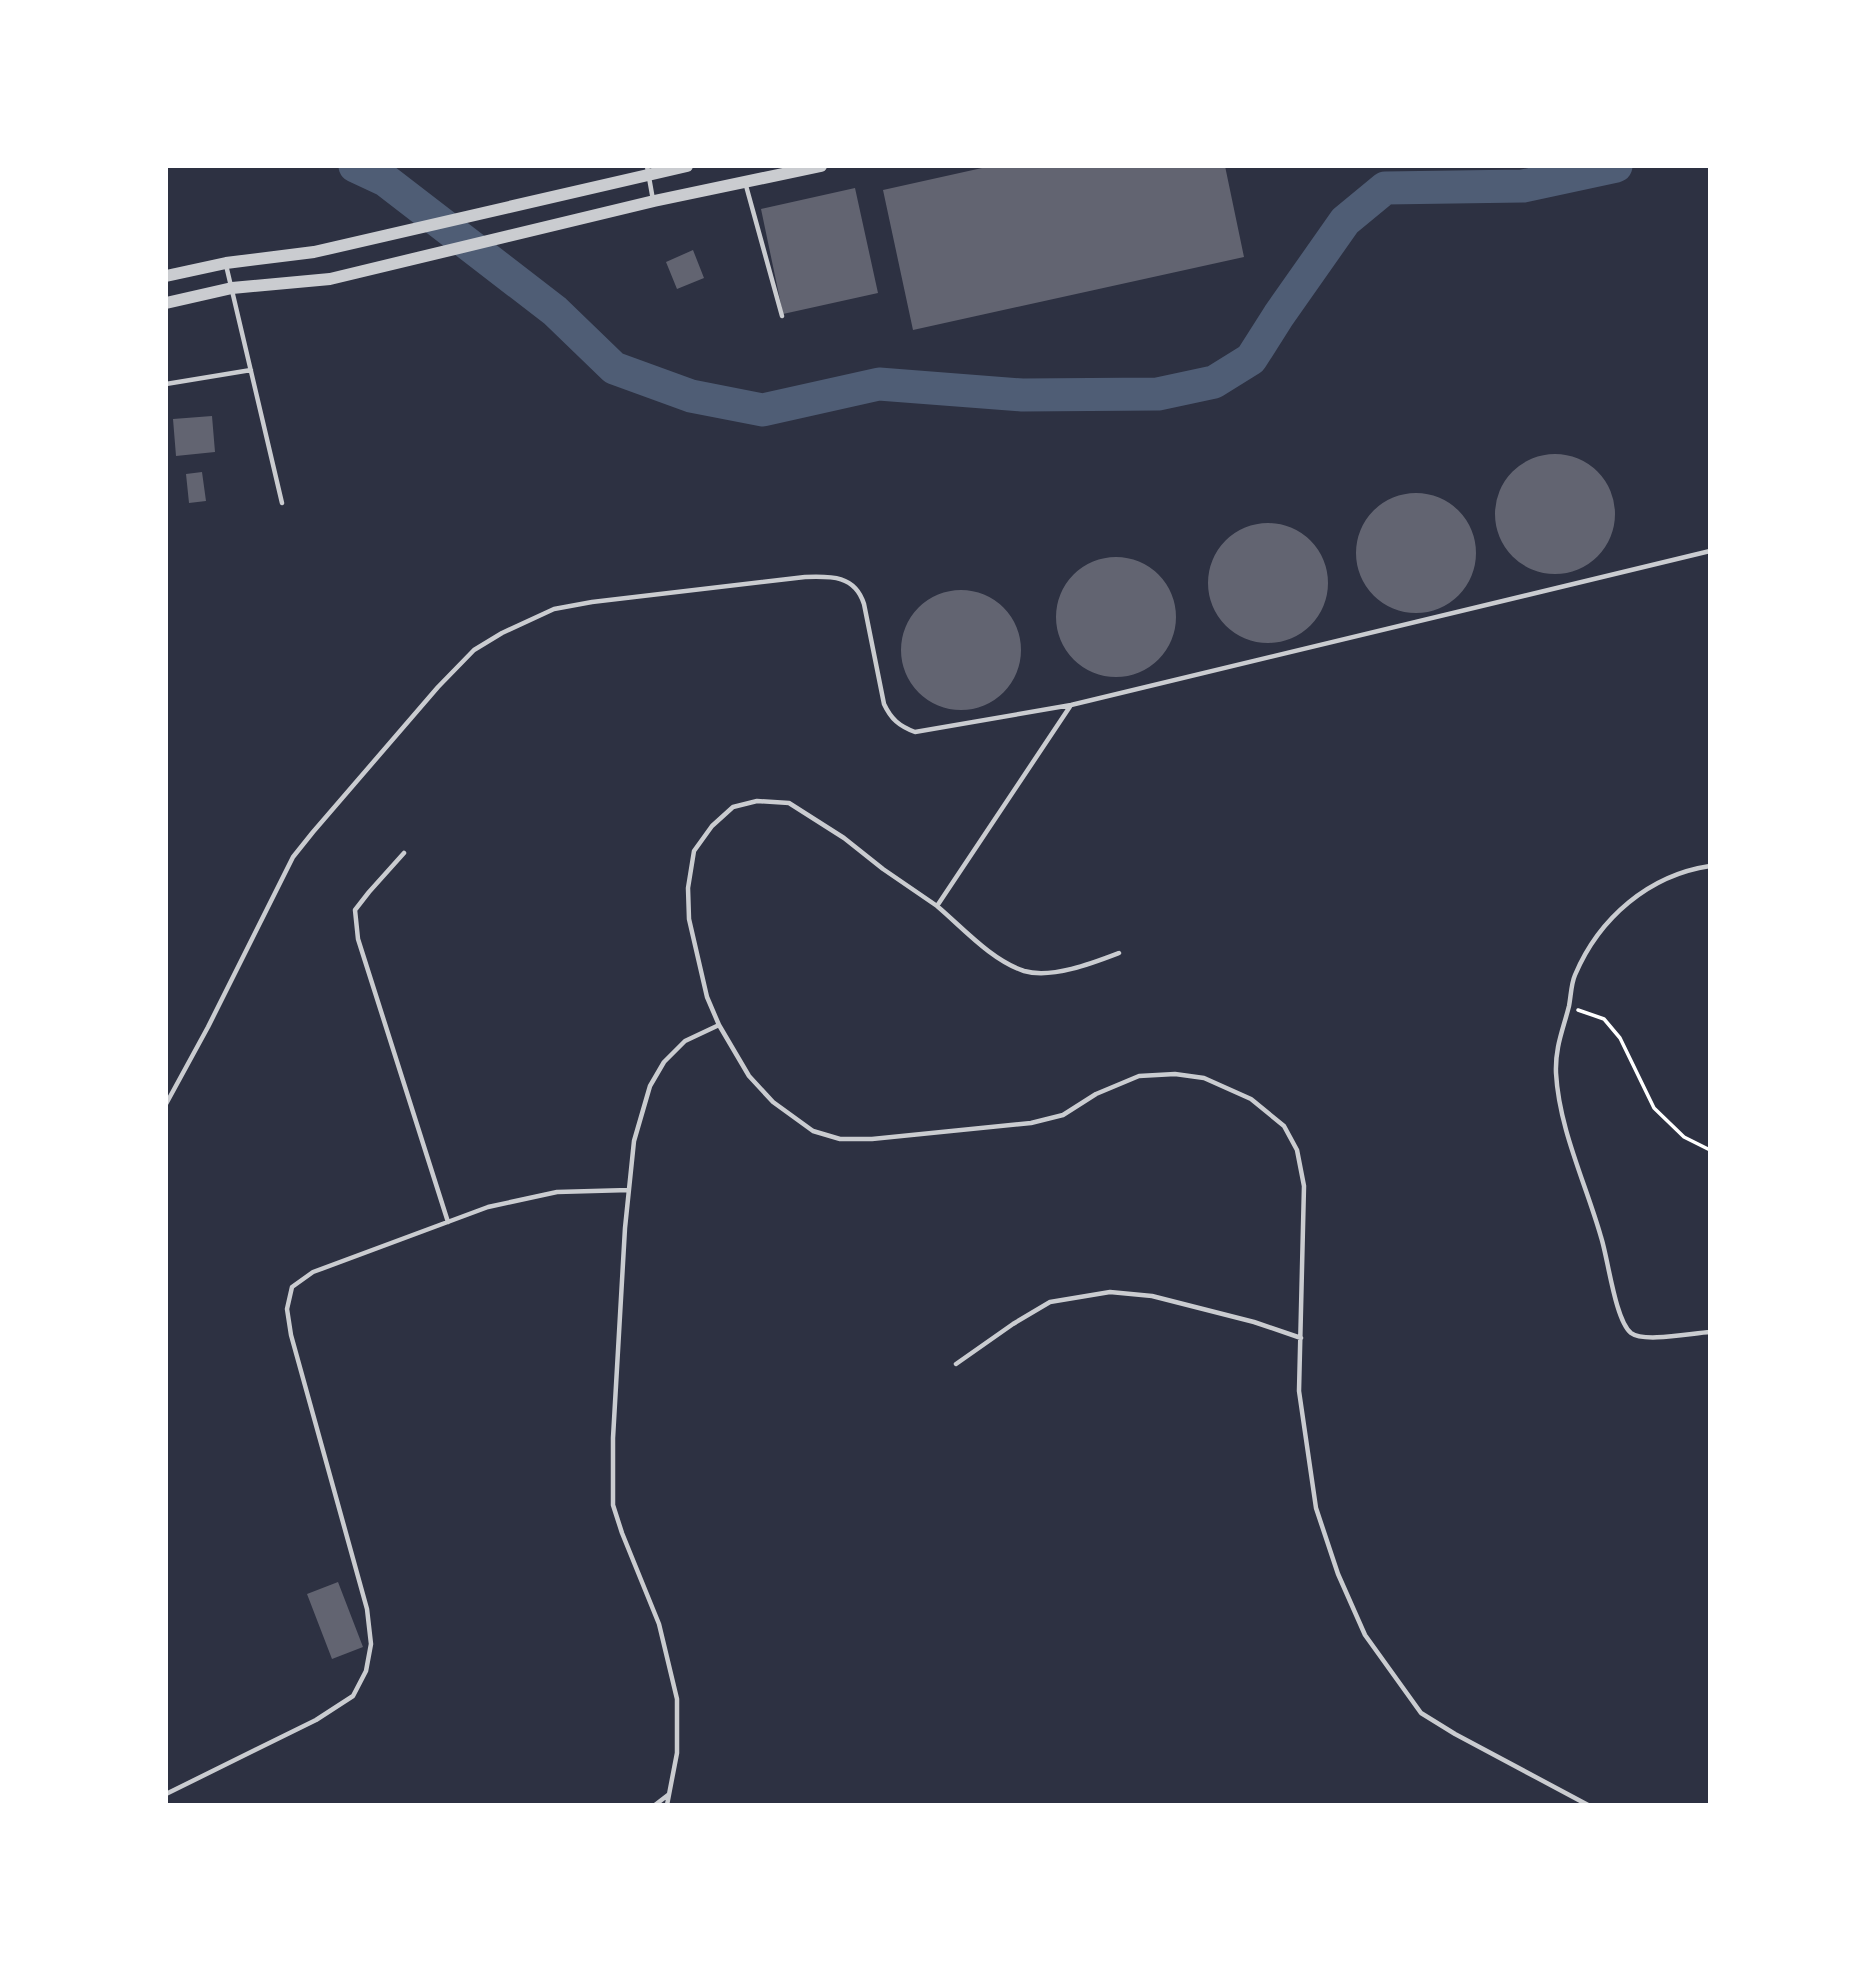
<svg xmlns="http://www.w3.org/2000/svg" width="1876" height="1971" viewBox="0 0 1876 1971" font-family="Spectral,serif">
<rect width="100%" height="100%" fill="#2d3142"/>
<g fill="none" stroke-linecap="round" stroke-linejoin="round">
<path stroke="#4f5d75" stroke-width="33" d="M355 166 385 180 555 311 614 368 691 396 763 410 879 384 1022 395 1158 394 1214 382 1251 359 1279 315 1345 221 1385 188 1523 186 1616 166"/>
</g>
<path fill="#626471" d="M991 166H1225L1244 257 913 330 883 190Z
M855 188 878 293 783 314 761 209Z
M693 250 704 278 677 289 666 262Z
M212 416 215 452 176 456 173 419Z
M1495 514a60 60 0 1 1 120 0a60 60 0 1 1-120 0Z
M202 472 206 501 189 503 186 474Z
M1356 553a60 60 0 1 1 120 0a60 60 0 1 1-120 0Z
M1208 583a60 60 0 1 1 120 0a60 60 0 1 1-120 0Z
M1056 617a60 60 0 1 1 120 0a60 60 0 1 1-120 0Z
M901 650a60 60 0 1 1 120 0a60 60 0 1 1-120 0Z
M338 1582 363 1647 332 1659 307 1594Z"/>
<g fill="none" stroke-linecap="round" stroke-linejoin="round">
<path stroke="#fff" stroke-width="3.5" d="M1578 1010 1604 1019 1620 1038 1654 1108 1684 1137 1710 1150"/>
<path stroke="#caccd0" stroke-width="4.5" d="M647 166 653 200
M745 182 782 316
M226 265 282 503
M166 384 251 370
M1071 705 937 906 883 869 844 838 789 803 757 801 733 807 712 826 694 851 688 888 689 919 707 997 719 1025 749 1076 773 1102 813 1131 840 1139H872L1031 1123 1063 1115 1096 1094 1139 1076 1175 1074 1204 1078 1251 1099 1284 1126 1297 1150 1304 1186 1299 1391 1316 1508 1338 1574 1365 1635 1421 1713 1455 1734 1588 1805
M404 853 369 892 355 910 358 939 448 1222
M1710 866C1649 875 1599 918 1575 975 1571 984 1571 996 1569 1006 1563 1030 1555 1047 1556 1073 1559 1129 1586 1184 1601 1237 1608 1258 1615 1320 1631 1333 1644 1343 1692 1333 1710 1332
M937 906C963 928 991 960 1024 971 1052 979 1093 963 1119 953
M166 1104 208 1027 293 857 313 832 438 687 474 650 502 633 554 609 592 602 805 577C831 576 855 575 864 604L884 704C891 719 899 726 915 732L1071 705 1710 551
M956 1364 1013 1324 1050 1302 1110 1292 1152 1296 1254 1322 1301 1338
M166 1794 316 1720 353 1696 366 1671 371 1644 367 1609 291 1335 287 1309 292 1287 313 1272 488 1207 557 1192 629 1190
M655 1805 668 1795
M667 1805 677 1753V1699L659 1624 622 1533 613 1505V1438L625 1228 634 1141 650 1086 664 1062 685 1041 719 1025"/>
<path stroke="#caccd0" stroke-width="12" d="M166 276 226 263 314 252 687 166
M166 303 232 288 330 279 654 201 821 166"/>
</g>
<rect width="1876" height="1971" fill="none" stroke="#ffffff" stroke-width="336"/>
</svg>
